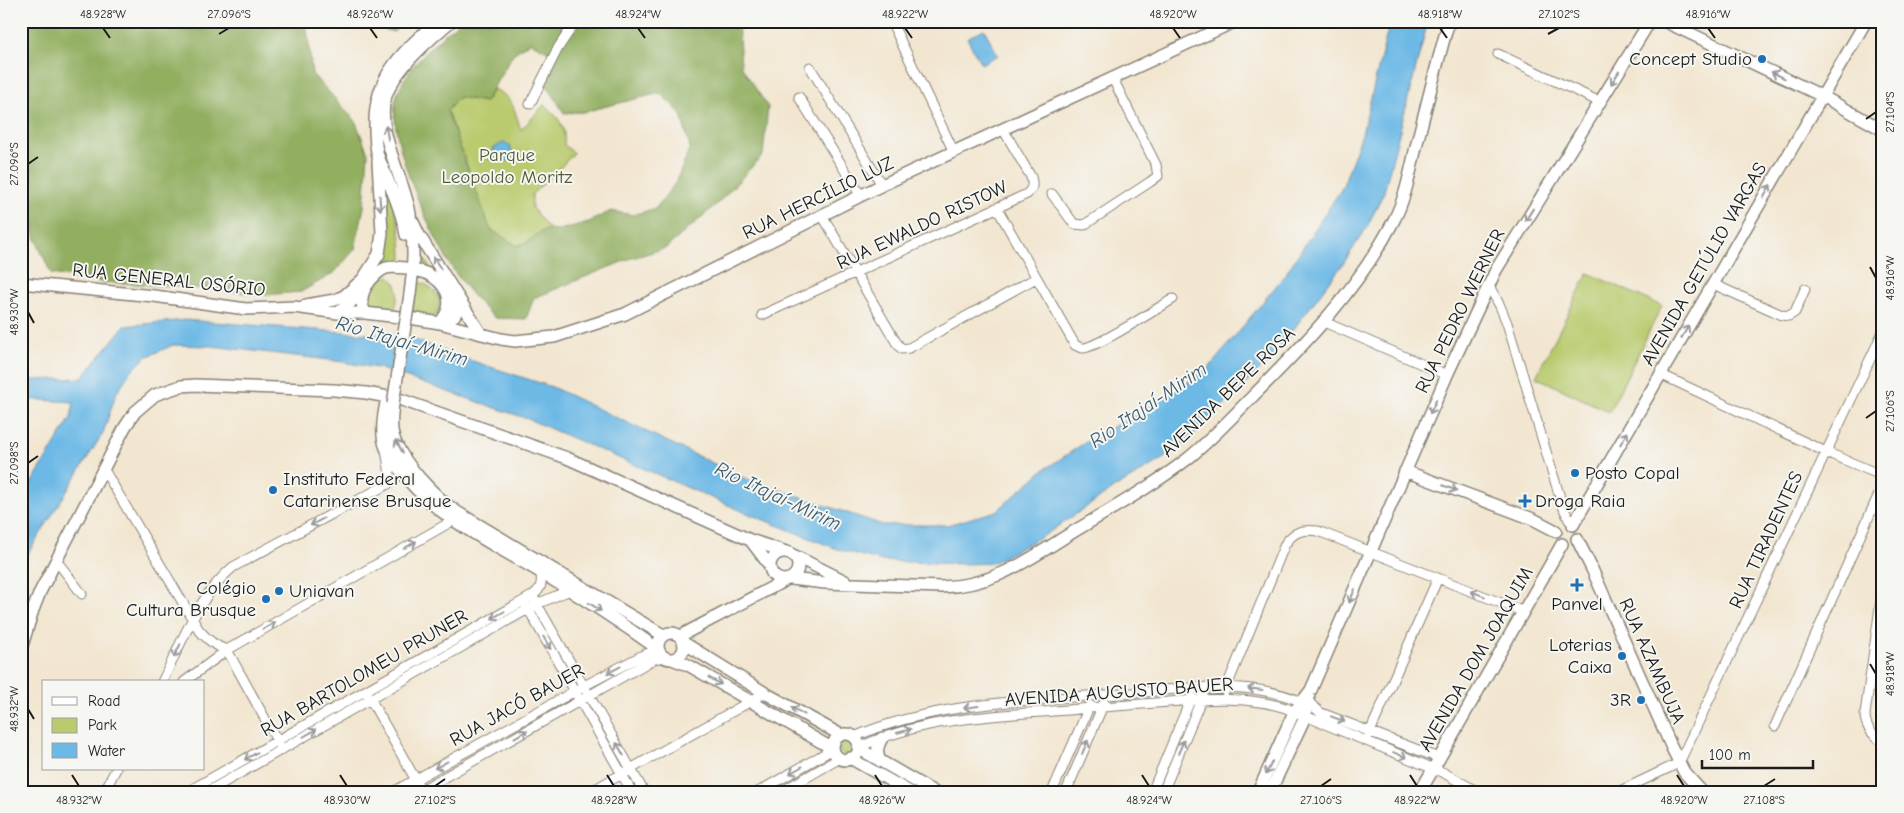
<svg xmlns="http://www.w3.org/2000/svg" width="1904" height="813" viewBox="0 0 1904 813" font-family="'Comic Neue',sans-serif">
<rect width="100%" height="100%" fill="#f6f6f2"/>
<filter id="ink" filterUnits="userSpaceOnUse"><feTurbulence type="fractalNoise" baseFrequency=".02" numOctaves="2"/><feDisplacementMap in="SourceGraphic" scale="10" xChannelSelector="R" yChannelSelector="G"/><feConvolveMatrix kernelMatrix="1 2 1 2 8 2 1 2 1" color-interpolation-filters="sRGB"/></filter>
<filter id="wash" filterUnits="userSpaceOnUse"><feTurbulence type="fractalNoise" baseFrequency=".0096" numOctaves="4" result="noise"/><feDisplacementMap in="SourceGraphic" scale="20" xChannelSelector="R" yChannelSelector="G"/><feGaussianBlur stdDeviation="1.12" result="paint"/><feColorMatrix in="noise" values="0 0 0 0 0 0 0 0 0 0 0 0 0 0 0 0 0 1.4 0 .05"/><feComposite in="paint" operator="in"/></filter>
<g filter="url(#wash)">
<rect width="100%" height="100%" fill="#f2e6d0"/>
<path fill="#b9cb6e" stroke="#6a7445" d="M494 89C515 99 514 110 521 130L544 105C558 116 566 126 564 145L574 153 554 174 532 194V208L549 229C537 234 529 242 517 246L490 229 447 111 458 97 485 102Z
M388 188C397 212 402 235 402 260H386Z
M417 247 434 274 417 266Z
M1588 273 1662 306 1609 412 1536 377Z
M389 276C401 286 398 296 395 309L367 306 366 295C372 285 377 278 389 276Z
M417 282C432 284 445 299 437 314L433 316 412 311Z
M838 747a8 8 0 1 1 16 0a8 8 0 1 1-16 0Z"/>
<path fill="#92af61" stroke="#57663e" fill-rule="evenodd" d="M21 21H314L307 28 312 74 355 120 368 153 364 207 355 249 334 273 301 292 264 295 185 287 102 282 51 274 36 240 26 195 31 177 21 127Z
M366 21H405L394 32 376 27Z
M460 21H738L741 66 768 107 763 155 718 203 666 248 629 259 534 298 526 319 495 318C477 302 462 284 449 263 429 228 382 131 398 92 410 63 437 41 460 21ZM530 42 553 54 545 82 564 113 583 112 660 93 681 114 690 148 676 182 656 208 633 215 611 211 589 222 559 230 549 229 538 233 529 242 517 246 490 229 447 111 459 97 485 102 513 54Z"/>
<path fill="#6db9e6" stroke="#446a81" d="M1390 21H1428L1384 192 1367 227 1343 264 1270 360 1177 450 1113 489 1045 535 992 563 964 564 882 561 837 549 749 514 528 419 378 368 330 360 211 346 173 345 146 357 130 372 116 394 103 433 21 565V500L71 418 74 402 21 399V378L33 380 82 378 124 326 185 320 408 337 451 354 552 387 744 478 883 525H947L997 511 1042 471 1083 444 1159 401 1209 368 1285 275 1342 188 1362 134Z
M984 29 998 55 981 64 967 38Z
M504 142 510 146 513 158 508 161 489 160 491 154 494 152 493 149Z"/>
</g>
<g filter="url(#ink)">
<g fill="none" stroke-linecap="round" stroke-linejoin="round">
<g stroke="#878176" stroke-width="11">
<path id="minor" d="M891 21 954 152
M1498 54 1600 102
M810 67 882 185
M799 97 861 196
M530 104 558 48 576 21
M1052 194 1074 224 1084 225 1150 182 1158 176 1156 165 1113 79
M997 208 1075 345C1077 346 1081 348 1083 348 1096 348 1158 308 1173 299
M822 215 896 342 902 349 909 348 1036 278
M1713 284 1782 315 1789 316 1795 312 1805 289
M1489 286 1500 306 1507 323 1562 504 1569 520 1576 519
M762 315 1027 194C1033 188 1033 185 1031 177L1003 129
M1324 322 1447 375
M1660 374 1826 452 1883 476
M103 468 199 630C208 640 215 646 227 650
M56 560 82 594
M1883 586 1865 714C1865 727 1872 735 1883 742
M534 599 644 792
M526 605 632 792
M227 650 279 744
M162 682C182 642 198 596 233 567L388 484 391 480 386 450
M184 682 227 650 454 520
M1225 691 1285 544C1294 531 1303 529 1318 531L1524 612
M368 695 418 784
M1308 702 1321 713 1439 758
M1775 726 1883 485
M854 737C934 702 1033 700 1119 694 1179 690 1245 677 1302 702
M1366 741 1438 578
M858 748C929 714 1012 716 1089 708 1116 706 1142 704 1169 702 1208 699 1247 696 1286 708L1444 773 1478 792
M104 792 116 769
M187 792 532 596C542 589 542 583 541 572
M207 792 537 604 570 590
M393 792 584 686 643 655 658 650
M418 792 654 659 664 657
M590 792 765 693
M758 792 833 749
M781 792 840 758
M917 792 926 787
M1052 792 1090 705
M1066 792 1104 703
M1152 792 1192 696
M1163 792 1203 695
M1618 792 1679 763 1883 332"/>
</g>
<g stroke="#878176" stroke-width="14">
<path id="major" d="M1664 21 1822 96 1883 130
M413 222 419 235 481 334
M406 235C401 207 388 182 378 156 375 146 375 135 375 125 374 76 403 52 437 21
M412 270C431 271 453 287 448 309 447 313 443 319 440 323
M21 283 154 296 246 309 294 307 338 313H365L416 319 440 323 501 339 515 341 554 337 625 314 882 185 1236 21
M410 294C414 268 414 240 410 214 405 181 376 132 385 99 393 70 429 40 451 21
M306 305 335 300 344 296 363 279 379 254 382 233 378 161
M338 313 364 291
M365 313C363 308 361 303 362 298 363 287 376 272 386 268 393 266 399 268 406 268
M440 323C456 317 457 316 458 300
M386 403C383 417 380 435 386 448 419 510 483 538 540 572 580 596 620 622 658 649
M393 404C392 414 390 425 393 435 400 461 435 497 457 512L663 635
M1405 471 1533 519 1556 531
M1573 525 1866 21
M1577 539 1592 569 1672 748 1684 772 1702 792
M751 541 770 566
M770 566a14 14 0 1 1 28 0a14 14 0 1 1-28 0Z
M795 556 845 581
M791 579 825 583 941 587C995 586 1029 559 1073 532 1111 509 1151 487 1186 460 1210 441 1231 418 1253 396 1306 343 1359 288 1394 220 1407 195 1411 166 1418 139 1428 99 1438 60 1449 21
M658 646a13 13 0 1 1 26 0a13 13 0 1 1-26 0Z
M680 636 784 581
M684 643 765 693 841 735
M21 649 33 610 40 592 125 427 135 412 155 395 181 386 196 385 334 390 366 393 399 399 567 458 750 540 786 552
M672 659 688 665 833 749
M833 747a13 13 0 1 1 26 0a13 13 0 1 1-26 0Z
M858 748 934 792
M850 758 910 792
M880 761C876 752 877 747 882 738
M1258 792 1294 712 1311 690 1447 375 1496 270 1650 21
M1270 792 1305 717 1309 695
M1420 792 1562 544"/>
</g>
<use href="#minor" stroke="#fff" stroke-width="9"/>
<use href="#major" stroke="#fff" stroke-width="11"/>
<g stroke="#878176" stroke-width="14" stroke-linecap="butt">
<path id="major-bridge" d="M393 404 410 294"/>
</g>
<use href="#major-bridge" stroke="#fff" stroke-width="11"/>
</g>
<defs><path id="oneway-shaft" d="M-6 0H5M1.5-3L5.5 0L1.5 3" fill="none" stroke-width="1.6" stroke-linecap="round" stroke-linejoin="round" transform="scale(1.25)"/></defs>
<g stroke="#999">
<use href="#oneway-shaft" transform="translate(1778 75) rotate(-154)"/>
<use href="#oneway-shaft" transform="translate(1615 78) rotate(122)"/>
<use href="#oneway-shaft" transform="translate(387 133) rotate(-100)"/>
<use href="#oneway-shaft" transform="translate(1767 191) rotate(-60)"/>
<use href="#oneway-shaft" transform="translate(380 203) rotate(86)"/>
<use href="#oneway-shaft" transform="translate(1529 215) rotate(122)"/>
<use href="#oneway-shaft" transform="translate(437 263) rotate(-123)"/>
<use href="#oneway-shaft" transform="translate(1685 332) rotate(-60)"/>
<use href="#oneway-shaft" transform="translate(1433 407) rotate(115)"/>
<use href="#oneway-shaft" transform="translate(1624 438) rotate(-60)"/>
<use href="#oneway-shaft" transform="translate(399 446) rotate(-120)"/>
<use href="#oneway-shaft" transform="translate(1450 488) rotate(21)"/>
<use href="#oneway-shaft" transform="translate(317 522) rotate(152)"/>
<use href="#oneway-shaft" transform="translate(410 545) rotate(-30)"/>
<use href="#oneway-shaft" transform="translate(1478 594) rotate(-159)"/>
<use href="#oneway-shaft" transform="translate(1352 596) rotate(113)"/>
<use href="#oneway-shaft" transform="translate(595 607) rotate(33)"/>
<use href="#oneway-shaft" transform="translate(498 615) rotate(150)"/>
<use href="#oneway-shaft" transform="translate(269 626) rotate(-30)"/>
<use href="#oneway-shaft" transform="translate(547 643) rotate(60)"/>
<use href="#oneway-shaft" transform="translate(177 651) rotate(117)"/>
<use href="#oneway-shaft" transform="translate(614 670) rotate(152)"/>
<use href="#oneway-shaft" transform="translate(715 681) rotate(29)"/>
<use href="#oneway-shaft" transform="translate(1255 689) rotate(-173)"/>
<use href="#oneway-shaft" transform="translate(971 707) rotate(172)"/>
<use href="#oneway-shaft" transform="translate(798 711) rotate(-151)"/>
<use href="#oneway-shaft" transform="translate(1338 719) rotate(21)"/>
<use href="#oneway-shaft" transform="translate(904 731) rotate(-15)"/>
<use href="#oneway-shaft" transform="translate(310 733) rotate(-30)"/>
<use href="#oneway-shaft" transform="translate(521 734) rotate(-29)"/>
<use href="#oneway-shaft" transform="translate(1085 747) rotate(-67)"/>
<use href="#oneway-shaft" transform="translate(1181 747) rotate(-67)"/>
<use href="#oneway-shaft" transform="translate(620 749) rotate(-120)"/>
<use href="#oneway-shaft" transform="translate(1400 755) rotate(22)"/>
<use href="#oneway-shaft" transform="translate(251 756) rotate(150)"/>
<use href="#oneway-shaft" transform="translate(441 765) rotate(151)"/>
<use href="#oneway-shaft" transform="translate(1269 768) rotate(115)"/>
<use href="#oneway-shaft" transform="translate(796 770) rotate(150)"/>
</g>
</g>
<path fill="none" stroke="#1c1c1c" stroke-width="2" d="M103 28 110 38M370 28 377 38M638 28 645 38M905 28 912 38M1173 28 1180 38M1440 28 1447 38M1708 28 1715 38M219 34 229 28M1548 34 1559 28M1866 119 1876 112M28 164 38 157M1870 267 1876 278M28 312 34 323M1866 418 1876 411M28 463 38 456M1870 664 1876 674M28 709 34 719M72 775 79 786M340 775 347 786M607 775 614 786M875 775 882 786M1142 775 1149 786M1410 775 1417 786M1677 775 1684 786M435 786 445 779M1321 786 1331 779M1764 786 1775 779"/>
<g fill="#1f6fb2" stroke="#f6f6f2" stroke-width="2">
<circle cx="1762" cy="59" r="5"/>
<circle cx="1575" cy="473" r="5"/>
<circle cx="273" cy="490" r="5"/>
<path d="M1522.5 493.5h5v5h5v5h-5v5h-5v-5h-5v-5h5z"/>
<path d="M1574.5 577.5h5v5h5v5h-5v5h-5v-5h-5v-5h5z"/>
<circle cx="279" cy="591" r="5"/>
<circle cx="266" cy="599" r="5"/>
<circle cx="1622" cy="656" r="5"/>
<circle cx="1641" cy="700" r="5"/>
</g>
<g text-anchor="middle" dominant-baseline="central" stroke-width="4" stroke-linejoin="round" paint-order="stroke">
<g font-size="19" fill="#1c1c1c" stroke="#f6f6f2" text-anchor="end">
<text x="1752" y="59">Concept Studio</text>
<text x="1585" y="473" text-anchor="start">Posto Copal</text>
<text x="283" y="479" text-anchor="start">Instituto Federal<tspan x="283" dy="22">Catarinense Brusque</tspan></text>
<text x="1535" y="501" text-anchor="start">Droga Raia</text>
<text x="256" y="588">Colégio<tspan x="256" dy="22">Cultura Brusque</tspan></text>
<text x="289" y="591" text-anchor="start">Uniavan</text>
<text x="1577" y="604" text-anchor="middle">Panvel</text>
<text x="1612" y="645">Loterias<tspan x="1612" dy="22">Caixa</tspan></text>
<text x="1631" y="700">3R</text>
</g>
<g font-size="19" fill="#535939" stroke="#f6f6f2">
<text x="507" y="155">Parque<tspan x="507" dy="22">Leopoldo Moritz</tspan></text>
</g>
<g font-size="19" fill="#1c1c1c" stroke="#f6f6f2">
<text transform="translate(818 198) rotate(-26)">RUA HERCÍLIO LUZ</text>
<text transform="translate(922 225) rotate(-25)">RUA EWALDO RISTOW</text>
<text transform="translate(1704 264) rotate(-60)">AVENIDA GETÚLIO VARGAS</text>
<text transform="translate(169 280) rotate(6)">RUA GENERAL OSÓRIO</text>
<text transform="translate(1460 311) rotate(-64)">RUA PEDRO WERNER</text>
<text transform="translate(1228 392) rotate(-44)">AVENIDA BEPE ROSA</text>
<text transform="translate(1766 540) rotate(-65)">RUA TIRADENTES</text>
<text transform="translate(1476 659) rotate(-60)">AVENIDA DOM JOAQUIM</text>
<text transform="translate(1652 661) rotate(66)">RUA AZAMBUJA</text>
<text transform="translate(364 673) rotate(-30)">RUA BARTOLOMEU PRUNER</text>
<text transform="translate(1119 692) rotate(-4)">AVENIDA AUGUSTO BAUER</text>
<text transform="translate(517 705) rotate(-29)">RUA JACÓ BAUER</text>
</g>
<g font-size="20" font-style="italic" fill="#3c5b6d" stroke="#f6f6f2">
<text transform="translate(402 341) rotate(16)">Rio Itajaí-Mirim</text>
<text transform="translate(1148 405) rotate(-34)">Rio Itajaí-Mirim</text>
<text transform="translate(778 496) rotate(25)">Rio Itajaí-Mirim</text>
</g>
</g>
<rect width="1904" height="813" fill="none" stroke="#f6f6f2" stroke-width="55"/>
<rect x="42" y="680" width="162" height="90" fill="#f6f6f2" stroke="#9f9f9c"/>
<rect x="52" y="697" width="25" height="8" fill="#ffffff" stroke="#9f9f9c"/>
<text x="88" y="706" font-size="15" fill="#1c1c1c">Road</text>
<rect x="52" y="718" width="25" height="15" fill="#b9cb6e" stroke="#9f9f9c"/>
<text x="88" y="730" font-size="15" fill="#1c1c1c">Park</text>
<rect x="52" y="743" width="25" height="15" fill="#6db9e6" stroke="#9f9f9c"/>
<text x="88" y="756" font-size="15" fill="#1c1c1c">Water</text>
<path d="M1702 760v8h111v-8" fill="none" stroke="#1c1c1c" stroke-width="2.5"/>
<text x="1709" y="760" font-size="15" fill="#1c1c1c" stroke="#f6f6f2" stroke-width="4" paint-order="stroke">100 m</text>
<rect x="28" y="28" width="1848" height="758" fill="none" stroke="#1c1c1c" stroke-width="2"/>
<g font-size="12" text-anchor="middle" fill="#1c1c1c">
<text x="103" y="18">48.928°W</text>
<text x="229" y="18">27.096°S</text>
<text x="370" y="18">48.926°W</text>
<text x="638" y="18">48.924°W</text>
<text x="905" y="18">48.922°W</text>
<text x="1173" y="18">48.920°W</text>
<text x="1440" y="18">48.918°W</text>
<text x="1559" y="18">27.102°S</text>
<text x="1708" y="18">48.916°W</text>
<text transform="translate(1890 112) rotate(-90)" y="4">27.104°S</text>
<text transform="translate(14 164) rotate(-90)" y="4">27.096°S</text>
<text transform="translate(1890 278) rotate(-90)" y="4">48.916°W</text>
<text transform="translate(14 312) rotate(-90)" y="4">48.930°W</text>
<text transform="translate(1890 411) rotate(-90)" y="4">27.106°S</text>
<text transform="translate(14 463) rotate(-90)" y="4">27.098°S</text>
<text transform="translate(1890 674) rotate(-90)" y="4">48.918°W</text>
<text transform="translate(14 709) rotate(-90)" y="4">48.932°W</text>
<text x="79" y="804">48.932°W</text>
<text x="347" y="804">48.930°W</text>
<text x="435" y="804">27.102°S</text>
<text x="614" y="804">48.928°W</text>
<text x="882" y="804">48.926°W</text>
<text x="1149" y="804">48.924°W</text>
<text x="1321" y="804">27.106°S</text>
<text x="1417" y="804">48.922°W</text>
<text x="1684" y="804">48.920°W</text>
<text x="1764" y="804">27.108°S</text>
</g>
</svg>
